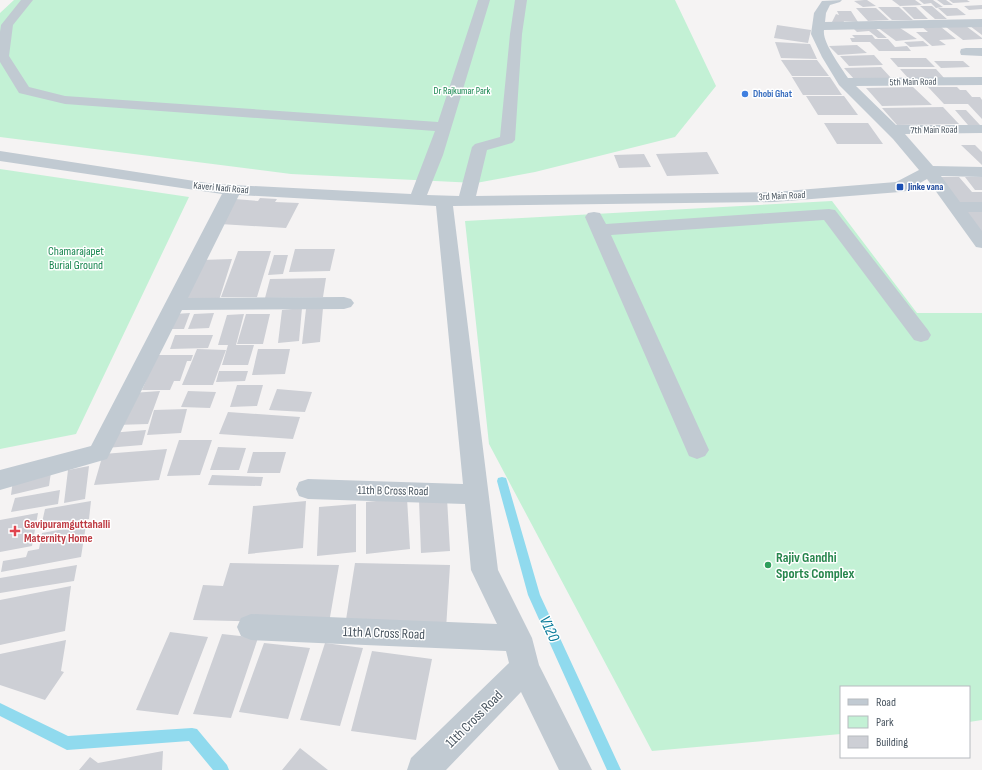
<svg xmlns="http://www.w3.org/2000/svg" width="982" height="770" viewBox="0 0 982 770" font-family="'Sofia Sans Condensed',sans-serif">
<rect width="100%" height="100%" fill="#f5f3f3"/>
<path fill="#c3f1d5" d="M14 0H675L716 86 675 137 535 172 476 183 291 174 0 137V13Z
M0 169 189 197 76 434 0 449Z
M832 201 917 313H982V720L969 722V687H841V734L652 751 489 444 465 221Z"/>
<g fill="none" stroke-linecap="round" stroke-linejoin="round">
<path fill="#90daee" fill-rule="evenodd" d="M502 477 506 478 507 481 540 595 621 770H607L528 595 497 481 498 478Z
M0 703 68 736 192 728 197 729 227 765 229 770H213L189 741 67 750 0 716Z"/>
</g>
<path fill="#cdcfd5" d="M864 0H867L876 6 863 7 854 1Z
M892 0H915L922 5 900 6Z
M919 0H933L943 7 936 8 931 3 924 4Z
M937 0H946L953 5H944Z
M949 0H967L970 2 953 3Z
M982 5V9L969 10 964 6Z
M920 6H932L947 19H935Z
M878 7H899L913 20H892Z
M902 7H916L928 19H914Z
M856 8H876L889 20 868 21Z
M938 8H957L966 15 947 16Z
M837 11H851L858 22 844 21 843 24 832 22 836 14 839 15Z
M777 25 811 30 808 43 774 38Z
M982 25V35L970 26Z
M873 26 887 38H878L869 31 857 32 852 27Z
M897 26 917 39 896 41 877 27Z
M966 26 982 38V39L963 40 946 27Z
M922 27H941L956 39 939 40 946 45 932 46 916 32H928Z
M852 35H872L875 39H888L895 47 907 46 911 51H879L870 42H852L850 38H855Z
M923 41 929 46 910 47 904 42Z
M775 42 810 44 817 59 781 58Z
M857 45 867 53 838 55 829 46Z
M874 55 883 65 849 66 840 56Z
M890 58H926L935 67H898Z
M781 60H817L829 76H792Z
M934 61H963L970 67 941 68Z
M881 67 892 79 855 80 844 68Z
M900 69H936L945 79H909Z
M792 77H830L842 95H803Z
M913 87 932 105 882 106 866 88Z
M928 87H957L960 90H966L972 97H980L982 100V119L968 104H944Z
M806 96H844L858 115H818Z
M943 107 959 124 897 125 882 108Z
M955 110H966L980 125H968Z
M824 123H868L883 144H837Z
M961 145H975L982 152V165Z
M707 152 719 174 667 176 656 154Z
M644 154 651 167 619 168 614 155Z
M938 177H959L972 192H982V204H959Z
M965 177H982V190H975Z
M260 198 277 199 275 202 299 203 286 228 220 224 235 199 258 201Z
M961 209 982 211V238Z
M295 249H335L330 271 289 272Z
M238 251H271L257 297H221Z
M274 255H288L283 274 268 275Z
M232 259 219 300 180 301 201 260Z
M326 278 323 297 265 298 270 279Z
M302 308 299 341 278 343 282 310Z
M323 308 320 342 302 344 306 309Z
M190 313 184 329H170L175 314Z
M214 313 209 328 188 329 194 314Z
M244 314 236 345H232H254L248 365H222L228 345H218L227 315Z
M246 314H270L263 344H237Z
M175 335H213L208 348 170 349Z
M197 349 226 350 213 385H182Z
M258 349H290L285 374 252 375Z
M157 355H193L191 361H187L180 381H174L170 390H142Z
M219 371H248L245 381 216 382Z
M237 385H263L257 406 230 407Z
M277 389 312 392 305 412 269 410Z
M160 391 148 424 116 425 132 393Z
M188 391 216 392 210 408 181 407Z
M187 409 181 433 147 435 154 410Z
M228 412 300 417 293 439 219 434Z
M146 430 142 445 106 448 110 433Z
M179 440H212L200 475 167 476Z
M218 447 246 448 239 470H210Z
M167 449 159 480 94 485 103 454Z
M253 452H286L280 473H247Z
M89 466 85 499 64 503 68 470Z
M51 472 49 486 11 495 13 480Z
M212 475 263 477 261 486 208 485Z
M60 490 58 504 11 512 15 498Z
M407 498 410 549 366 554V502Z
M447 498 450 551 421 553 419 500Z
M91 501 89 519 41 527 45 509Z
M306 501 303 548 248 554 253 506Z
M356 504V552L317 556 319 507Z
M38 513 32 546 0 552V520Z
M86 525 81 557 1 572 3 561 26 557 28 551 39 549 42 533Z
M230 563 339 565 329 623 193 620 203 585 223 586Z
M355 563 450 565 446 629 345 626Z
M77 565 74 581 0 593V578Z
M71 586 65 631 0 645V600Z
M170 632 208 637 178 715 136 710Z
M222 634 258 638 231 718 193 714Z
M66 640 61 671 64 672 45 700 0 685V654Z
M264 643 310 648 288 719 239 712Z
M325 643 363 648 340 726 300 720Z
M372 651 432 659 416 740 351 731Z
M300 748 328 770H282Z
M163 751 162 770H79L90 757 98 763Z"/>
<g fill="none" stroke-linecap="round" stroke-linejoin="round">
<path fill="#c1cad2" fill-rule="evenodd" d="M21 0H33L13 25 9 56 29 87 65 96 438 122 478 0H490L443 155 427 195 459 196 472 147 475 144 500 137 510 34 515 0H527L522 34 515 140 512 143 487 150 476 196 774 192 896 182 919 170 893 139 839 85 822 57 811 34 814 13 822 1 842 0 840 2 830 5 826 13 825 22 982 19V27L824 30C822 42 841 67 848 78L982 77V85L856 86 896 125H982V133L905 134 933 166 982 167V177L941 176 960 202H982V212H968L982 231V248L976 247 927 179 906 191 900 192 774 202 453 206 498 570 532 638 539 665 592 770H559L521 692 446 770H407L411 758 509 663 506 651 251 640 241 636 237 627 241 618 251 614 497 624 471 570 465 504 308 499 299 496 296 489 299 482 308 479 463 484 436 206 239 195 188 298 344 297 351 299 354 303 351 307 344 309 182 310 107 459 0 490V470L91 446 222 194 0 161V151L214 184 411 194 435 131 65 104 19 93 0 62V32L1 25Z
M966 48H982V56L961 55 960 52 961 49Z
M829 209 835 210 928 330 931 335 928 340 921 342 914 340 824 220 611 235 709 450 705 456 697 459 689 456 585 217 588 213 594 212 600 213 606 224Z"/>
</g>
<circle fill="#3f7fe0" stroke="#fff" stroke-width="1.5" cx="745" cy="94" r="4"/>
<rect fill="#1a4fb4" stroke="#fff" stroke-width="1.5" x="896" y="183" width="8" height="8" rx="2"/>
<path fill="#e0444e" stroke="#fff" stroke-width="1.5" d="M13 525h4v4h4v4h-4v4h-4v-4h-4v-4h4z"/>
<circle fill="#2e9e5b" stroke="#fff" stroke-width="1.5" cx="768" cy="565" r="4"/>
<g text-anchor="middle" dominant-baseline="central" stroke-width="3" stroke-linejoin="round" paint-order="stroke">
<g font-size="10" fill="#4a5661" stroke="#fff">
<text transform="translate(913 82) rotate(-1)">5th Main Road</text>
<text transform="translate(934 130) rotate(-1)">7th Main Road</text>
<text transform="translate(221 188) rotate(5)">Kaveri Nadi Road</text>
<text transform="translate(782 196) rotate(-3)">3rd Main Road</text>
</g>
<g font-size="10" fill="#17864f" stroke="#fff">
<text x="462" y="91">Dr Rajkumar Park</text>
</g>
<g font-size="10" font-weight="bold" fill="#366cbe" stroke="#fff" text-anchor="start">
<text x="753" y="94">Dhobi Ghat</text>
</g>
<g font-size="10" font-weight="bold" fill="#164399" stroke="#fff" text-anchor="start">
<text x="908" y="187">Jinke vana</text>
</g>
<g font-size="12" fill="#17864f" stroke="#fff">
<text x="76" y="251">Chamarajapet<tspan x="76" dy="14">Burial Ground</tspan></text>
</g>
<g font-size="12" fill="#4a5661" stroke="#fff">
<text transform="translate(393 491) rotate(1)">11th B Cross Road</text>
</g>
<g font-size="12" font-weight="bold" fill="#be3a42" stroke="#fff" text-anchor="start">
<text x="24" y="524">Gavipuramguttahalli<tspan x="24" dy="14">Maternity Home</tspan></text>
</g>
<g font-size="14" font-weight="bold" fill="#27864d" stroke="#fff" text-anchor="start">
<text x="776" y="557">Rajiv Gandhi<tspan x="776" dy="16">Sports Complex</tspan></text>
</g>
<g font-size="14" fill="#4a5661" stroke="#fff">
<text transform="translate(384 633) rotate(2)">11th A Cross Road</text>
<text transform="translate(474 719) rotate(-45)">11th Cross Road</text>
</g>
<g font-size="16" font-style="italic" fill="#0c7c9b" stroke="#fff">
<text transform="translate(549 629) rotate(65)">V120</text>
</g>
</g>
<rect x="840" y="686" width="130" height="72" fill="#ffffff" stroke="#b7bbc0"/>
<rect x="848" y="699" width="20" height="6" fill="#c1cad2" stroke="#b7bbc0"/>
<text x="876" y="706" font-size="12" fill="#4a5661">Road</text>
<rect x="848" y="716" width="20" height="12" fill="#c3f1d5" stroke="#b7bbc0"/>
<text x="876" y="726" font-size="12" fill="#4a5661">Park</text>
<rect x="848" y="736" width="20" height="12" fill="#cdcfd5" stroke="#b7bbc0"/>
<text x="876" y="746" font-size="12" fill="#4a5661">Building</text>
</svg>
